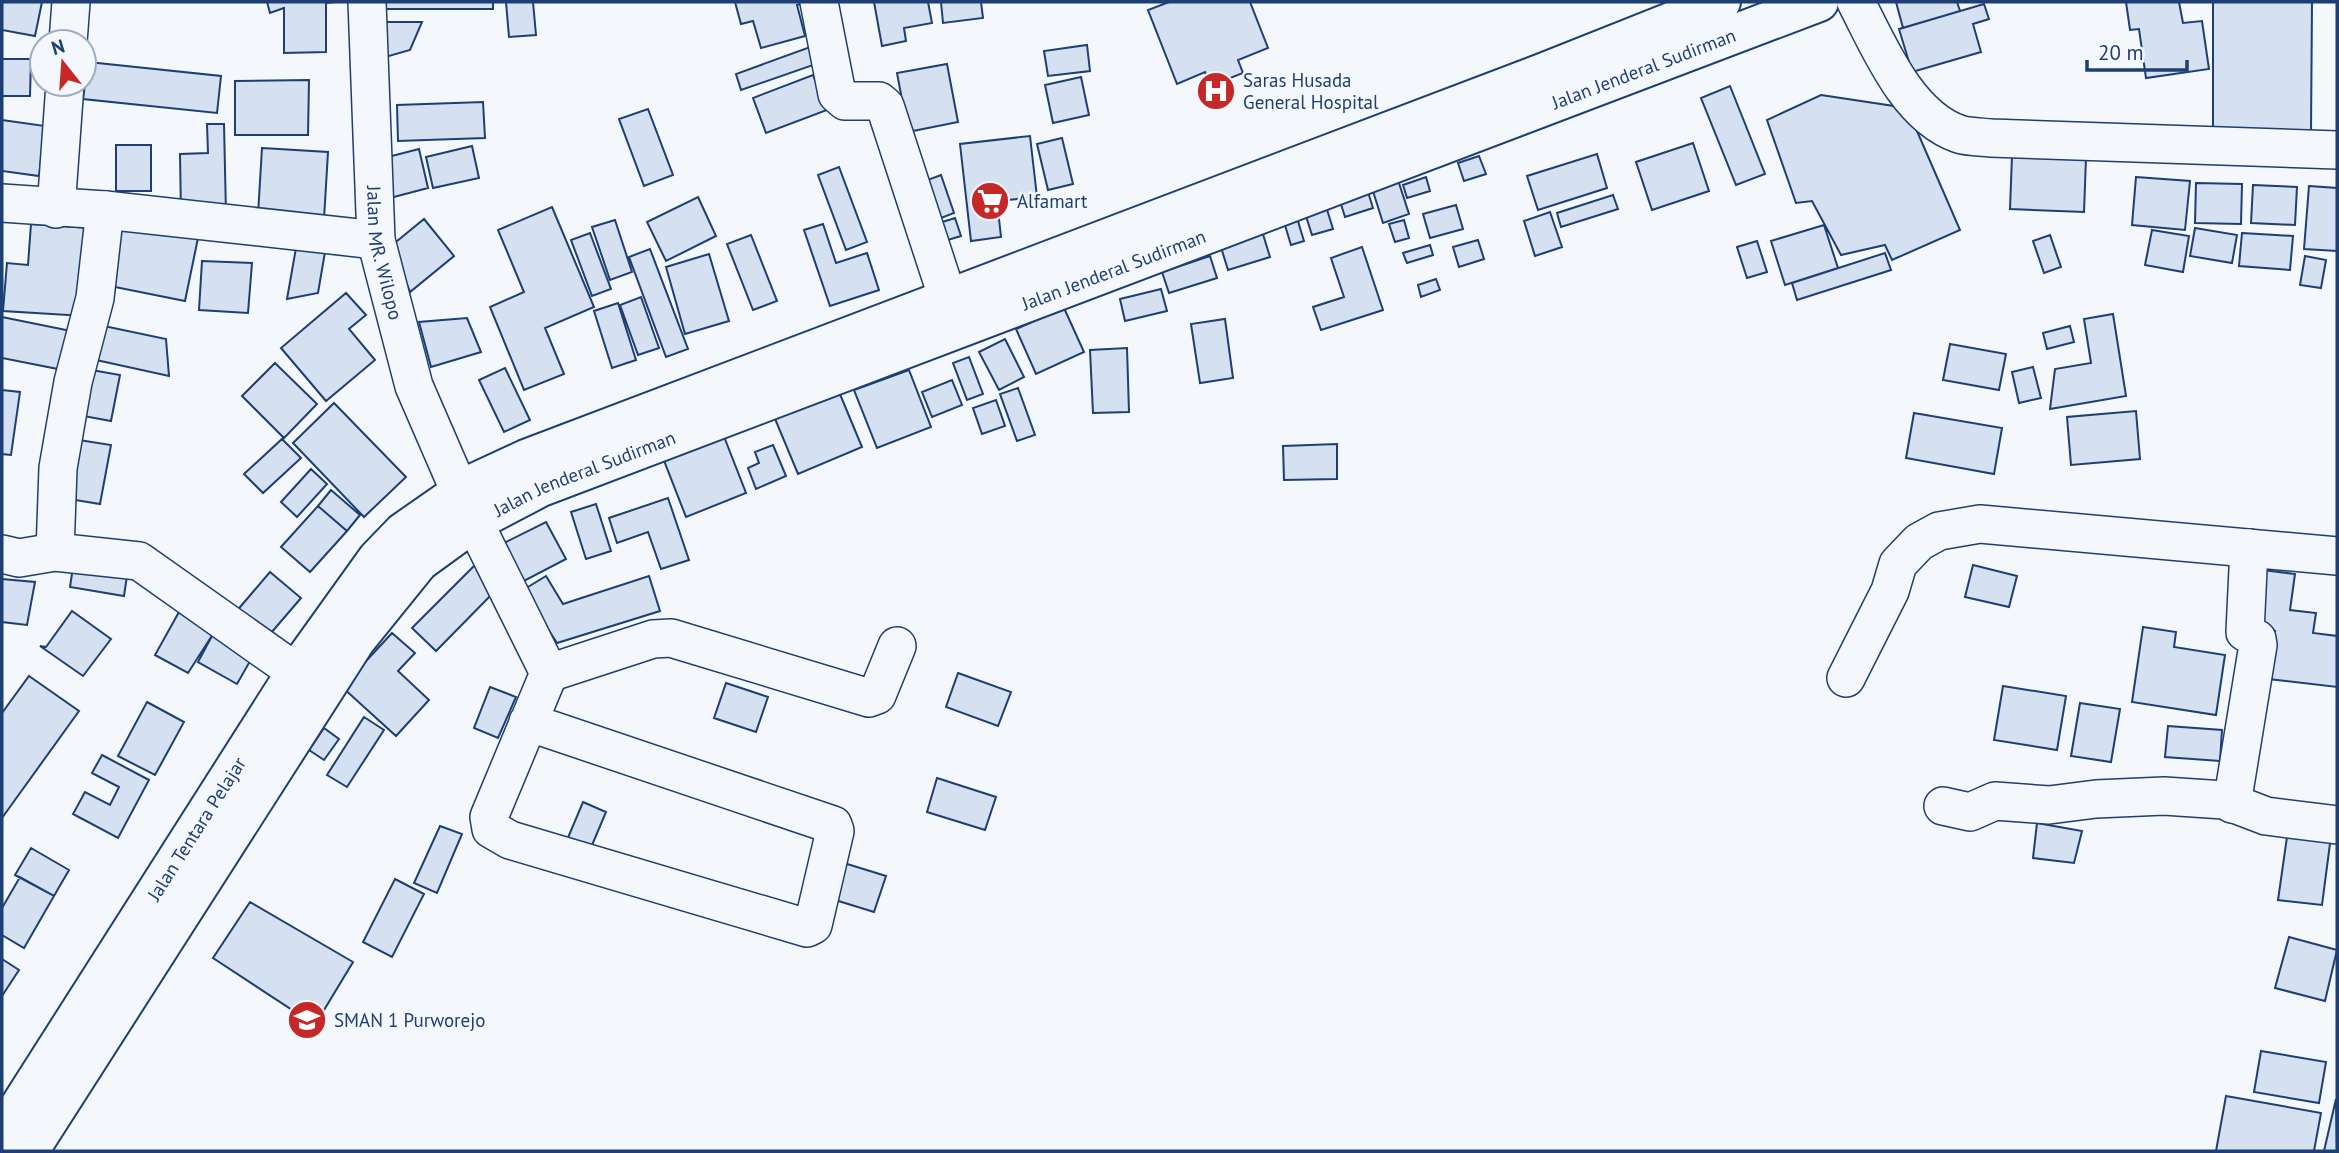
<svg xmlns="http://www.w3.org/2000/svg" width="2339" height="1153" viewBox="0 0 2339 1153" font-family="'PT Sans',sans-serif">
<rect width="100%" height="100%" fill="#f4f7fb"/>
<path fill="#d5e0f0" stroke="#1d3f73" stroke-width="2" d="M2 2H42L35 36 2 30Z
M267 2H336L326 3V52L284 53V8L270 13Z
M383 2H493V9H383Z
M506 2H533L536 35 509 37Z
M735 2H809L797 5 805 36 761 48 753 21 741 24Z
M874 2H928L932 23 904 28 906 41 882 46Z
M941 2H981L983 18 943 23Z
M1169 2H1250L1268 48 1238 60 1243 73 1210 86 1205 72 1177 84 1148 10Z
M1896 2H1957L1960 11 1903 28Z
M2126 2H2179L2183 23 2202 21 2209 69 2146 78 2139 29 2130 30Z
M2213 2H2312L2311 130H2213Z
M1984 4 1989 19 1973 24 1981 52 1912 72 1899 29Z
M381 22H422L410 50 382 58Z
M1087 45 1090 71 1048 76 1044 51Z
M813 46 819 63 741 90 736 74Z
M2 59H31L30 96H2Z
M88 62 221 76 217 113 83 99Z
M947 64 958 122 908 132 897 73Z
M813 75 827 110 766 133 753 98Z
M1081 77 1089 115 1053 123 1045 85Z
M309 80 308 135H235V81Z
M1730 86 1765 174 1736 185 1701 98Z
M1821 95 1907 108 1960 230 1892 260 1885 245 1841 255 1812 201 1796 203 1767 120Z
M483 102 485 138 398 141 397 105Z
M648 109 673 175 644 186 619 119Z
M2 120 45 126 39 176 2 171Z
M207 124H224L226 214 181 215 180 154 208 153Z
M1030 136 1037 197 997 201 1001 237 971 241 960 144Z
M1062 138 1073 184 1048 190 1037 144Z
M1693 143 1709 191 1652 210 1636 162Z
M116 145H151V191H116Z
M472 146 479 178 433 188 426 157Z
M262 148 328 152 324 219 258 215Z
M419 149 428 188 390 198 380 159Z
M1597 154 1607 188 1538 210 1527 176Z
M1479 156 1486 174 1464 181 1458 163Z
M2012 156 2086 158 2084 212 2010 209Z
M839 167 867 242 846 250 818 175Z
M941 175 954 213 936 220 922 182Z
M1426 177 1430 191 1407 198 1403 185Z
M2136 177 2190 181 2185 230 2132 225Z
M1398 180 1409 214 1383 223 1372 188Z
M2196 183 2242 184 2241 224 2195 223Z
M2253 185 2297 187 2295 225 2251 223Z
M2309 186 2337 188V251L2304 249Z
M1368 192 1373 208 1345 217 1340 201Z
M1613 195 1618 209 1561 227 1557 213Z
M698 197 716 236 666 261 647 222Z
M1325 203 1333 229 1312 235 1304 210Z
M1456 205 1463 229 1430 238 1423 214Z
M552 207 594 307 545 328 564 374 524 390 490 307 524 292 498 230Z
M1550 212 1562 247 1535 256 1524 221Z
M955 218 961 236 941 242 936 224Z
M1297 218 1304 241 1291 245 1284 222Z
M424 219 454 256 410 292 391 246Z
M615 220 632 272 610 280 592 227Z
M1404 220 1409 238 1395 242 1389 224Z
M118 222 198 238 185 301 105 285Z
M31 224 90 228 84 316 3 311 7 263 28 265Z
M823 224 836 263 867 253 879 290 830 306 804 230Z
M1824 225 1838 268 1785 285 1771 241Z
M2195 228 2237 235 2232 263 2190 256Z
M2152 230 2189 236 2183 272 2145 265Z
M1262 231 1270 257 1228 270 1220 244Z
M590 233 611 289 592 296 571 240Z
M2242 233 2293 236 2290 270 2239 266Z
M751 235 777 301 753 310 727 244Z
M2050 235 2061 267 2044 273 2033 241Z
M1478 240 1484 259 1459 267 1453 247Z
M1757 241 1767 272 1747 278 1737 247Z
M1430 245 1433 255 1407 263 1403 253Z
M1362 247 1383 310 1321 330 1313 307 1344 297 1331 258Z
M296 248 325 252 318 293 287 299Z
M650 249 688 349 666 357 629 257Z
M1885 253 1891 270 1797 300 1792 283Z
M709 254 729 321 685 334 666 267Z
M1210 256 1217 278 1169 293 1162 272Z
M2305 256 2326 260 2321 288 2300 285Z
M202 261 252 263 248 313 199 310Z
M1436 279 1440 290 1421 297 1418 285Z
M1161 289 1167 311 1125 321 1120 299Z
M346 293 366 315 349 329 375 360 326 401 281 348Z
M641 297 659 348 638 355 620 305Z
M618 303 636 360 612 368 594 311Z
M1064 308 1084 352 1036 374 1016 329Z
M2113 314 2126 396 2050 409 2055 369 2091 363 2084 319Z
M2 317 76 332 68 371 2 358Z
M467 318 481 352 431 367 419 322Z
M1225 319 1233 378 1200 383 1191 324Z
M104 326 166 339 169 376 96 360Z
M2070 326 2074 342 2047 349 2043 333Z
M1005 339 1024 377 999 390 979 352Z
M1950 344 2006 354 1999 390 1943 380Z
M1127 348 1129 412 1093 413 1090 350Z
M969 357 983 394 967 400 953 363Z
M275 363 317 404 284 438 242 396Z
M2033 367 2041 398 2019 403 2012 372Z
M505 368 530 420 504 432 479 380Z
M86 369 120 375 111 421 78 415Z
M909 370 931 427 877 448 854 390Z
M952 380 962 405 932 417 922 392Z
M837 387 862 447 798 474 773 414Z
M1018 388 1035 435 1017 441 1000 394Z
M2 390 20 392 11 455 2 454Z
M996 400 1005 426 982 434 973 408Z
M334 403 406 477 364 517 293 443Z
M2136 411 2140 459 2071 465 2067 417Z
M1914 413 2002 428 1994 474 1906 458Z
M723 434 746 493 686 517 663 458Z
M282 439 301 458 263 493 244 474Z
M79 440 111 445 100 504 69 499Z
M1337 444V479L1284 480 1283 446Z
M773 445 786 476 756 489 748 468 759 463 755 452Z
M311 469 327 484 297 517 281 502Z
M331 490 360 515 347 531 318 506Z
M668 498 689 560 661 569 648 532 617 543 609 518Z
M596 504 611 551 586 559 571 512Z
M318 506 347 531 310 572 281 547Z
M546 522 566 559 522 582 502 544Z
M74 560 128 569 124 596 70 587Z
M477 563 500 586 436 651 412 628Z
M1973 565 2017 576 2009 607 1965 597Z
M2263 570 2295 574 2290 610 2316 613 2313 633 2337 636V687L2269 679 2275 631 2256 629Z
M270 572 301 598 265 640 235 613Z
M546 576 563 604 649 576 660 611 557 643 523 590Z
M2 579 35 582 27 625 2 622Z
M72 611 111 639 83 676 40 646 46 647Z
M179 612 213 634 188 673 155 655Z
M2143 627 2176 632 2174 647 2225 655 2216 715 2132 702Z
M392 633 415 653 398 671 429 700 396 736 342 687Z
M213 634 253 656 237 684 198 662Z
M958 673 1011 692 998 726 946 707Z
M29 676 79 711 2 818V713Z
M726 683 768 697 756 732 714 718Z
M2003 686 2066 696 2057 750 1994 740Z
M490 687 516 697 498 738 474 728Z
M147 702 184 722 155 775 118 756Z
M2080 703 2120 709 2111 762 2071 756Z
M364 717 384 730 347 787 327 775Z
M2168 726 2222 730 2220 761 2165 757Z
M324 728 339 739 324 760 309 750Z
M102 755 149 780 118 838 73 814 85 792 110 805 119 787 92 773Z
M937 778 996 797 985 830 927 812Z
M583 802 606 812 590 850 567 840Z
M2037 823 2082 831 2074 863 2033 858Z
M440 826 462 834 437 893 414 883Z
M2288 830 2331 836 2322 905 2278 900Z
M31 848 69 870 54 896 15 875Z
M844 863 886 876 874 912 832 899Z
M20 877 54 896 24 948 2 935V908Z
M395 879 424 894 392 957 363 942Z
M250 902 353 962 315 1025 213 958Z
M2289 937 2337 950 2325 1001 2275 988Z
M2 959 19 970 2 996Z
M2261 1051 2326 1062 2319 1103 2254 1092Z
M2226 1096 2321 1113 2314 1151H2216Z
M2336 1099 2337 1151H2324Z"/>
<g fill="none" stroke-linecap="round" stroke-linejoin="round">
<g stroke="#1d3f73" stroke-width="40">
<g id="minor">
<path id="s1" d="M367 2 376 240 414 386 460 492"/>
<path d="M819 2 837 94 845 101H879L885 106 948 299"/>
<path d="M1856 2C1879 46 1907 116 1959 134 1968 137 1981 137 1991 138L2337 150"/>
<path d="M68 42 71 2"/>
<path d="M2 203 105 210 376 240"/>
<path d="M56 209 65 84"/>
<path d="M474 522 549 673 489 817 491 829 510 840 807 928 813 925 835 831 833 825 528 722"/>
<path d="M55 552 58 468 73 382 95 298 105 210"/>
<path d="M2 554 19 558 55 552 139 561 296 672"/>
<path d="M549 673 653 639 671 638 869 698 877 695 897 646"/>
<path d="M1846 678 1890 591 1898 564 1919 542 1939 531 1980 524 2337 556"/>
<path d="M2232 804 2258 645 2257 639 2245 632 2249 548"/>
<path d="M1943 806 1970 812 1995 801 2049 805 2096 799 2164 796 2224 800 2266 816 2337 825"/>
</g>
</g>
<g stroke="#1d3f73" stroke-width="42">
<g id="major">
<path id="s2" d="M2 1134 296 672 377 559 403 532 472 484 526 459 1545 72 1721 2"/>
<path id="s3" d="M29 1151 356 640 419 562 474 522 541 487 1819 2"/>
</g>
</g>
<use href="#minor" stroke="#f4f7fb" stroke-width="37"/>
<use href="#major" stroke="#f4f7fb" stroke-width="38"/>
</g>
<defs>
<g id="hospital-disc" transform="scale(2.0125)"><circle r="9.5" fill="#c62828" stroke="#f4f7fb"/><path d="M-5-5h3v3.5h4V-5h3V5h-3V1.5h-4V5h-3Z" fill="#fff"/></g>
<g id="supermarket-disc" transform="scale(2.0125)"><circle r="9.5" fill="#c62828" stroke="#f4f7fb"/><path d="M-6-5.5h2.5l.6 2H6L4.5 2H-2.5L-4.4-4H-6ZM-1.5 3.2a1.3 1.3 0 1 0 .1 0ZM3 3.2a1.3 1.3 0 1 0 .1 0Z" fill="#fff"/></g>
<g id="school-disc" transform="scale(2.0125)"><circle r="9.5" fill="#c62828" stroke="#f4f7fb"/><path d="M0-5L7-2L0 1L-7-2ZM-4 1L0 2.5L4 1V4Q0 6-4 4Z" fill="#fff"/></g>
</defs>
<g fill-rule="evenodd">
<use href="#hospital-disc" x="1216" y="91"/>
<use href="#supermarket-disc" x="990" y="201"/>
<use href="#school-disc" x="307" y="1020"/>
</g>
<g text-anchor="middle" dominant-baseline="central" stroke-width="5" stroke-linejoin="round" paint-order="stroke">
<g font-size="19" fill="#1d3f73" stroke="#f4f7fb">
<text stroke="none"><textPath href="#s3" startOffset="2030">Jalan Jenderal Sudirman</textPath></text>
<text stroke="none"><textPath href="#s1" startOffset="252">Jalan MR. Wilopo</textPath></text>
<text stroke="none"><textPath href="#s3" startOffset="1463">Jalan Jenderal Sudirman</textPath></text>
<text stroke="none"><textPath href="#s3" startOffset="896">Jalan Jenderal Sudirman</textPath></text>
<text stroke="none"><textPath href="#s2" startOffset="362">Jalan Tentara Pelajar</textPath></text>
</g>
<g font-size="19" fill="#1d3f73" stroke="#f4f7fb" text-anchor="start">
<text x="1243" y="80">Saras Husada<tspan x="1243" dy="22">General Hospital</tspan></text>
<text x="1017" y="201">Alfamart</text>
<text x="334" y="1020">SMAN 1 Purworejo</text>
</g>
</g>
<rect width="2339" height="1153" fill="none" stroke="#1d3f73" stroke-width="7"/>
<g transform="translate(63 63) rotate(343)"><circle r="33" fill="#f4f7fb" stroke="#9eadc5" stroke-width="2"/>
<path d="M0-5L12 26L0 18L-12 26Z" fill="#c62828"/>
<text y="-10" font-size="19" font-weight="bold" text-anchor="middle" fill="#1d3f73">N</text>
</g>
<path d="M2087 60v10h100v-10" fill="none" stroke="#1d3f73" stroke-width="3.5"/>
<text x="2098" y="60" font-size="21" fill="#1d3f73" stroke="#f4f7fb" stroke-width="5" paint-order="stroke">20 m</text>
</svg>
